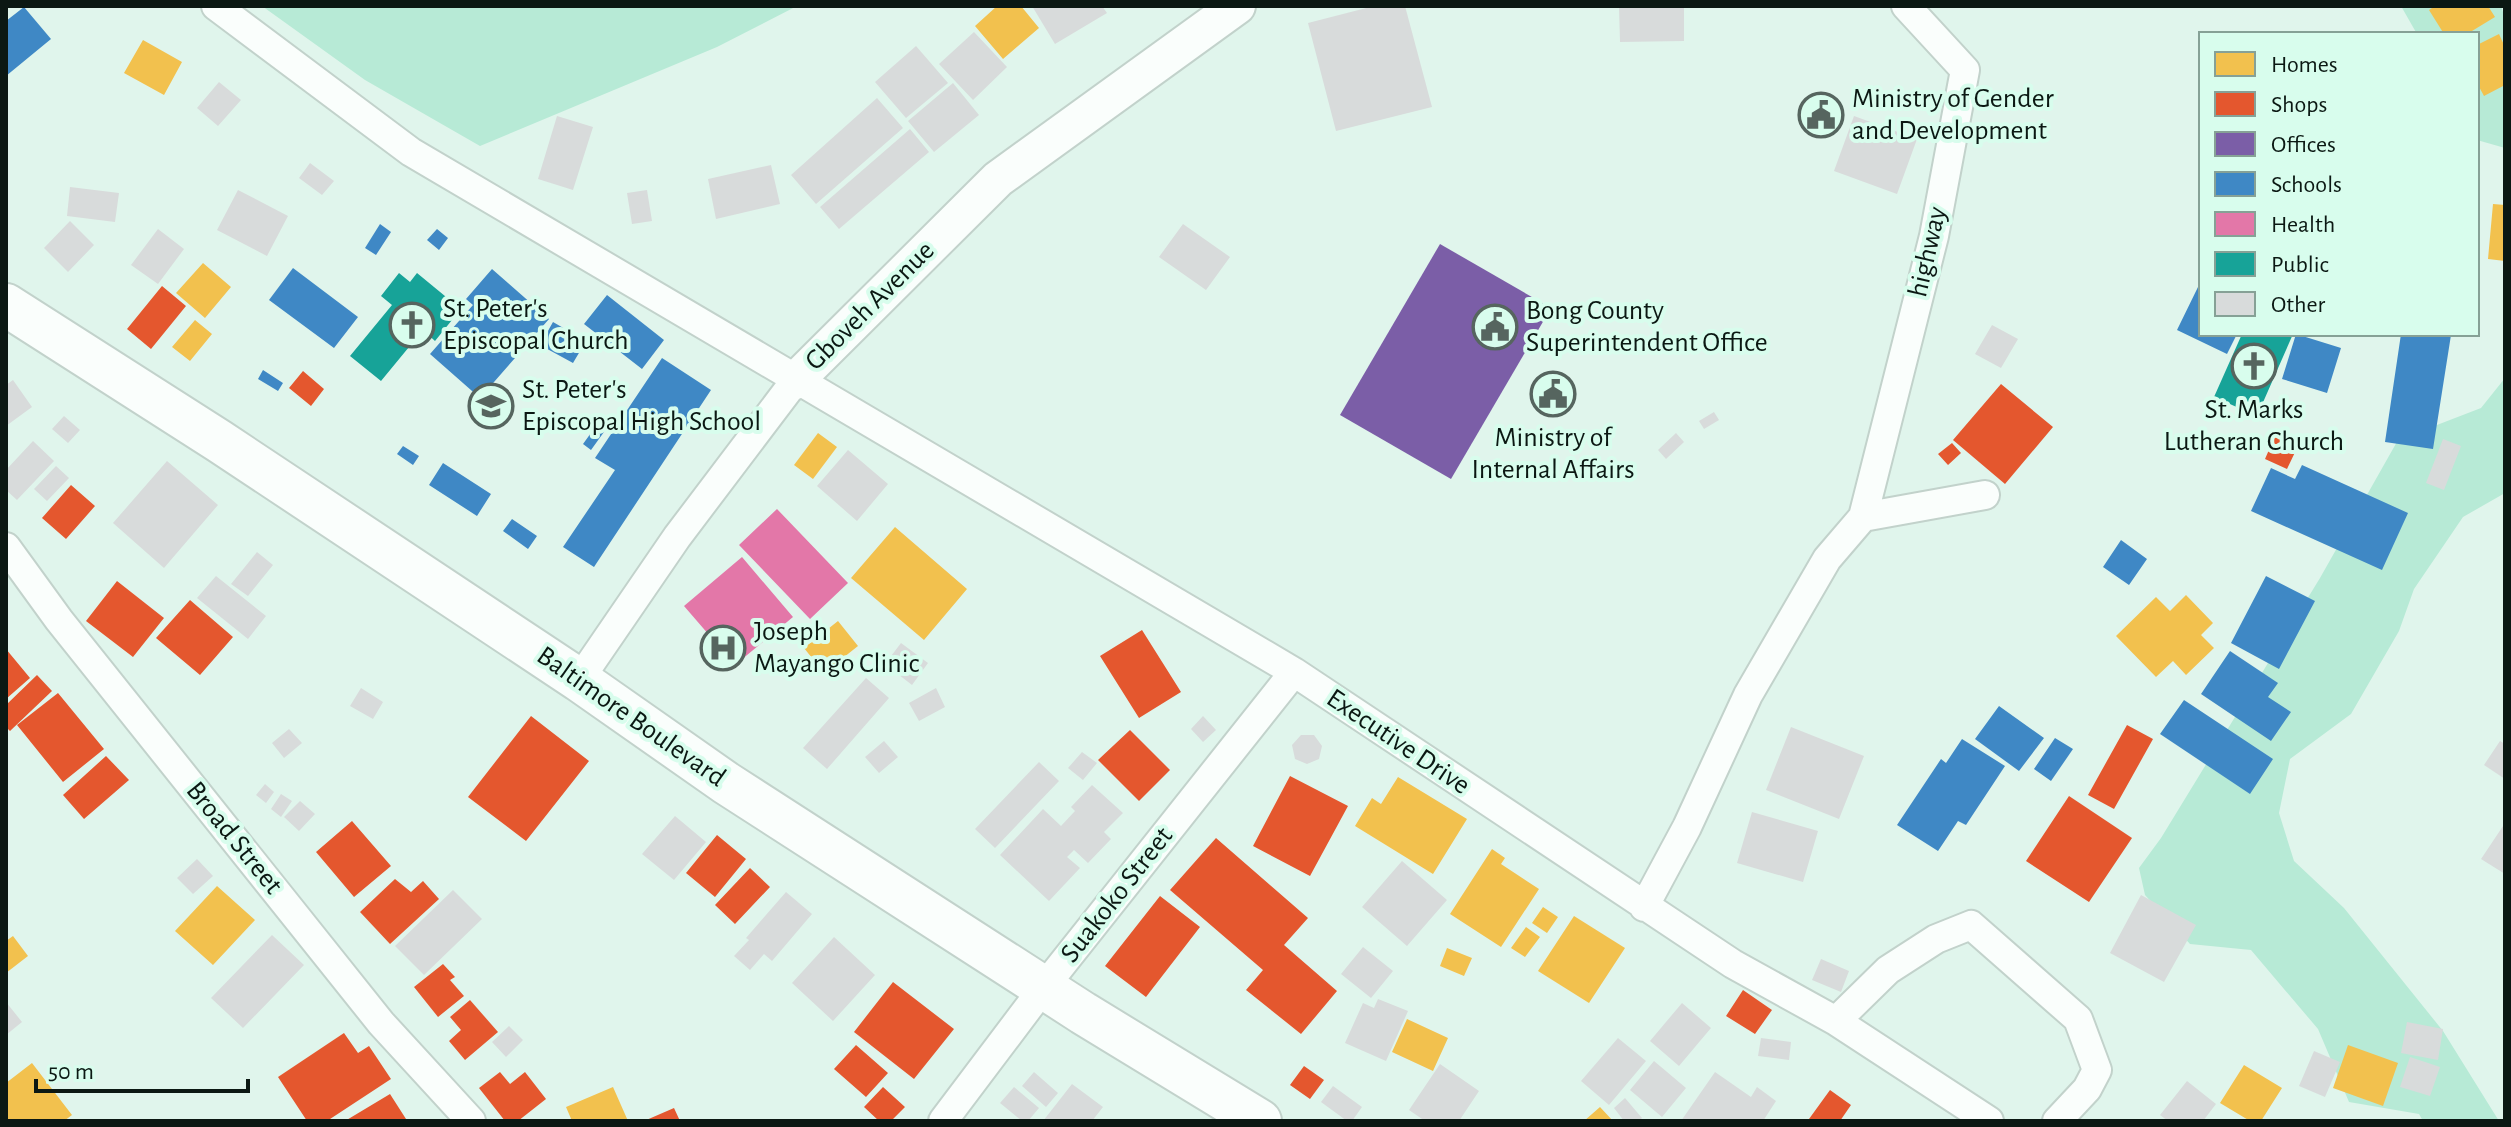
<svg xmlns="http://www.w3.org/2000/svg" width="2511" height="1127" viewBox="0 0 2511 1127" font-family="'Alegreya Sans',sans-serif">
<rect width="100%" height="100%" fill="#e0f5ec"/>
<path fill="#b7ead6" d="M262 6H797L717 47 480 146 365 80Z
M2401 6H2501L2505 18V148L2477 140V34H2417Z
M2505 378V493L2463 517 2414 589 2399 631 2351 714 2290 759 2279 813 2294 861 2344 908 2443 1031 2499 1121H2423L2419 1114 2349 1102 2318 1029 2251 950 2190 944 2145 895 2139 868 2161 838 2320 578 2398 440 2481 408Z"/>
<path fill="#f2c14e" d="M997 6H1021L1039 28 1003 59 975 26Z
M2435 6H2488L2495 17 2467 34H2444L2429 10Z
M2499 34 2505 47V85L2484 96 2477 83V45Z
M143 40 182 62 164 95 124 73Z
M2493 204 2505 205V261L2488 259Z
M203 263 231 287 205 318 176 293Z
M195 320 212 334 190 361 172 347Z
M818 433 837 447 813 479 794 465Z
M895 527 967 589 924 640 851 578Z
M2186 595 2213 623 2201 635 2214 648 2186 675 2173 661 2156 677 2116 636 2156 597 2170 611Z
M838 621 858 646 824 673 804 648Z
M1398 777 1467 819 1433 874 1355 826 1372 798 1381 804Z
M1492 849 1505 858 1501 864 1539 889 1501 947 1450 914Z
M217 886 255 920 213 965 175 931Z
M1543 907 1558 917 1547 933 1532 923Z
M1574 916 1625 948 1589 1003 1538 971Z
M1526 927 1540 937 1525 957 1511 948Z
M13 936 28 956 6 973V941Z
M1447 948 1472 958 1464 976 1440 966Z
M1407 1019 1448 1038 1433 1071 1392 1052Z
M2348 1045 2398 1063 2383 1106 2333 1088Z
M32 1063 72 1115 64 1121H8L6 1118V1083Z
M2244 1065 2282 1088 2261 1121H2250L2220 1103Z
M613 1087 628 1121H572L566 1107Z
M1600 1107 1613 1121H1584Z"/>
<path fill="#e4572e" d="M162 286 186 306 151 349 127 329Z
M303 371 324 389 311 406 289 388Z
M2001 384 2053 427 2005 484 1953 440Z
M2275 436 2298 446 2287 469 2265 459Z
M1952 443 1961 453 1948 465 1938 454Z
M71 485 95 506 66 539 42 518Z
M117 581 164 618 133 657 86 621Z
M190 600 233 637 200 675 156 638Z
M1142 630 1181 692 1139 718 1100 656Z
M6 649 30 678 6 699Z
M37 675 52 691 10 731 6 727V705Z
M58 693 104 749 63 782 17 725Z
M531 716 589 761 526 841 468 797Z
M2127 725 2153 739 2114 809 2088 795Z
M1130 730 1170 770 1139 801 1098 760Z
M106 756 129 780 84 819 63 795Z
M1290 776 1348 806 1310 876 1253 846Z
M2069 796 2132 838 2089 902 2026 861Z
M352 821 391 866 354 897 316 852Z
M717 835 746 859 715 897 686 873Z
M1216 838 1308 918 1284 945 1337 991 1301 1034 1246 990 1263 970 1170 890Z
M750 868 770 887 735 924 715 905Z
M395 879 411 892 423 881 439 899 390 944 360 912Z
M1160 896 1200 927 1146 997 1105 966Z
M443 964 455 977 450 980 464 996 438 1017 414 987Z
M893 982 954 1029 914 1079 854 1032Z
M1743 990 1772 1010 1755 1034 1726 1016Z
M470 1000 498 1032 465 1060 449 1041 461 1030 450 1017Z
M344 1033 358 1053 369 1046 391 1079 327 1121H307L278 1077Z
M856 1045 888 1073 866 1097 834 1069Z
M1304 1066 1324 1080 1310 1099 1290 1085Z
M500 1072 510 1084 525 1072 546 1099 518 1121H505L479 1088Z
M883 1087 905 1107 891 1121H879L864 1107Z
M1830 1090 1851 1105 1840 1121H1811L1809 1119Z
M390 1094 406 1119 345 1121Z
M674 1108 680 1121H644Z"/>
<path fill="#7b5ea7" d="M1440 244 1551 308 1451 479 1340 415Z"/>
<path fill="#3f88c5" d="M24 7 51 39 6 76V21Z
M380 224 391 232 376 255 365 248Z
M437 229 448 238 439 250 427 240Z
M293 268 358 317 334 348 269 300Z
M492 269 549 319 480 398 430 354 473 305 466 299Z
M2198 287 2201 289V334H2237L2227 354 2177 330Z
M607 295 664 340 642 369 584 324Z
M553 322 586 341 573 363 540 345Z
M2296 334 2341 348 2327 393 2282 379Z
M2401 334 2451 335 2433 449 2385 442Z
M662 358 711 390 594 567 563 547 615 470 595 458Z
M263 370 283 383 278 391 258 379Z
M601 419 609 425 591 450 583 444Z
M403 446 419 456 413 465 397 454Z
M443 463 491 494 477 516 429 485Z
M2302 465 2408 513 2382 570 2251 511 2271 468 2295 479Z
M512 519 537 536 528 549 503 531Z
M2121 540 2147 559 2129 585 2103 567Z
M2266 576 2315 601 2279 669 2231 643Z
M2230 651 2278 683 2268 697 2291 712 2271 741 2201 694Z
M2184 700 2273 759 2250 794 2160 734Z
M1999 706 2044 738 2019 771 1975 739Z
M2055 738 2073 749 2051 781 2034 769Z
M1962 739 2005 766 1966 825 1958 821 1938 851 1897 825 1941 759 1946 763Z"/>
<path fill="#e377a8" d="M777 509 848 583 810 619 739 545Z
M742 557 793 617 735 665 684 606Z"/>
<path fill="#17a398" d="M399 273 410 282 417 273 451 301 442 312 452 320 435 341 423 330 381 381 350 356 392 305 381 296Z
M2242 334H2293L2257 416 2214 397Z"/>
<path fill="#d8dbdb" d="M1032 6H1102L1107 13 1055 44Z
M1374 6H1405L1432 107 1336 131 1308 23Z
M1619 6H1684V41L1620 42Z
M974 32 1007 67 973 100 939 64Z
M916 46 948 83 906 118 875 82Z
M219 82 241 100 218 126 197 108Z
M953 83 979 115 934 152 908 121Z
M877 98 903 128 816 204 791 175Z
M557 116 593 127 573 190 538 179Z
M1854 116 1917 139 1897 194 1834 171Z
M910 129 929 152 839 229 820 207Z
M310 163 334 181 322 195 299 178Z
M771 165 780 204 716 219 708 179Z
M70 187 119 193 115 222 67 216Z
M238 190 288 216 267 256 217 230Z
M647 190 652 221 632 224 627 193Z
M70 221 94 245 68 272 44 248Z
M1183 224 1230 257 1206 290 1159 257Z
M158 229 184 249 158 284 131 265Z
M1992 325 2018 339 2001 368 1975 354Z
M13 380 32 407 6 426V385Z
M1714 412 1719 420 1704 429 1699 421Z
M64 416 80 430 68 443 52 429Z
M1676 433 1684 442 1666 459 1658 450Z
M2443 439 2461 446 2444 490 2426 483Z
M33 441 54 461 17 500 6 490V470Z
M848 450 888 484 857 521 817 486Z
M167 461 218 505 164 568 113 523Z
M56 466 69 478 47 501 34 489Z
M257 552 273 565 248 596 231 584Z
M216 576 266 616 248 639 197 598Z
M901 643 928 663 912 685 885 664Z
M866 678 889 698 827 769 803 748Z
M361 688 383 702 373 719 350 706Z
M936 688 945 707 919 721 909 703Z
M1203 716 1216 730 1203 742 1191 729Z
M1791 727 1864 756 1839 819 1766 790Z
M289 729 302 743 284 758 272 743Z
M1301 735H1314L1322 746 1319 759 1307 764 1295 759 1292 745Z
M884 741 898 757 879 773 865 757Z
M2500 741 2505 744V779L2484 765Z
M1082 752 1097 763 1083 780 1068 768Z
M1039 762 1059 781 995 848 975 829Z
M265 784 274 792 266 803 256 795Z
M1092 785 1123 813 1104 832 1111 839 1088 863 1074 850 1067 857 1080 868 1049 901 1000 855 1043 809 1061 826 1075 811 1071 807Z
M281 794 292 801 281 817 271 809Z
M300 801 315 814 299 831 284 817Z
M1752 812 1818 831 1803 882 1737 863Z
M675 816 706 842 674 880 642 854Z
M2505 823V874L2481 859Z
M197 859 213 876 193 894 177 878Z
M1402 861 1447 900 1407 946 1362 907Z
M453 890 482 919 424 975 395 946Z
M786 892 812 914 772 961 764 954 750 970 734 956 749 940 746 938Z
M2141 895 2196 925 2164 982 2110 953Z
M272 935 304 965 243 1028 211 998Z
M834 937 875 975 833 1021 792 983Z
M1363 947 1393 971 1371 998 1341 974Z
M1821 959 1849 971 1841 992 1812 980Z
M1378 999 1408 1011 1386 1061 1345 1043 1363 1003 1374 1008Z
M6 1002 22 1022 6 1035Z
M1682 1003 1711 1028 1679 1066 1650 1041Z
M2407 1022 2443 1029 2438 1060 2401 1053Z
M509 1026 523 1040 506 1057 492 1042Z
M1618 1038 1646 1061 1609 1105 1581 1081Z
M1761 1038 1791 1042 1789 1060 1758 1056Z
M2314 1051 2340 1062 2325 1097 2299 1086Z
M2410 1057 2440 1067 2430 1096 2400 1087Z
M1654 1061 1686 1088 1662 1117 1630 1090Z
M1440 1064 1479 1091 1459 1121H1425L1409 1110Z
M1034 1072 1058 1093 1046 1107 1022 1086Z
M1715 1072 1751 1097 1757 1087 1776 1101 1763 1121H1681Z
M2187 1081 2216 1104 2203 1121H2168L2160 1115Z
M1072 1084 1103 1107 1092 1121H1043Z
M1333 1086 1362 1107 1352 1121H1347L1321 1102Z
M1014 1087 1039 1108 1028 1121H1022L1000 1103Z
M1625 1098 1642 1118 1639 1121H1624L1614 1108Z"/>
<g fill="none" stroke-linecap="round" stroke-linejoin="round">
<g stroke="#c2d2cb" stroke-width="32">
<path id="minor" d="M216 6 411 152 1294 672 1733 964 1836 1021 1989 1121
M1863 517 1934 236 1965 70 1906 6
M6 547 59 620 381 1023 471 1121
M579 680 677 537 795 381
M1644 907 1687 827 1748 695 1827 559 1863 517 1985 495
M1836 1021 1888 970 1936 939 1971 925 2078 1019 2097 1070 2087 1089 2057 1121
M943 1121 1044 987 1294 672"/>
</g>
<g stroke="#c2d2cb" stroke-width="40">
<path id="major" d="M795 381 998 179 1237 6"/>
</g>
<g stroke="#c2d2cb" stroke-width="46">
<path id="highway" d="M6 305 219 441 579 680 726 783 1083 1013 1260 1121"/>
</g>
<use href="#minor" stroke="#fafefc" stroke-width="28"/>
<use href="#major" stroke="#fafefc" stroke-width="36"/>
<use href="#highway" stroke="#fafefc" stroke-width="42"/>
</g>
<defs>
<g id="civic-ring" transform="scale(2.3)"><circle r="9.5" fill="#d8fded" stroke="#56655f" stroke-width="1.5"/><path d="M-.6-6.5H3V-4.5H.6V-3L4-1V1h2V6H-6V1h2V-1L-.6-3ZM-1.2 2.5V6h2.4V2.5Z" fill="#56655f"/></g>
<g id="church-ring" transform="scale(2.3)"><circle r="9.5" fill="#d8fded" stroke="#56655f" stroke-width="1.5"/><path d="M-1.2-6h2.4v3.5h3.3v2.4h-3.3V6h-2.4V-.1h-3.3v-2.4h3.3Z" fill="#56655f"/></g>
<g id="school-ring" transform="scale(2.3)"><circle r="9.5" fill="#d8fded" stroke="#56655f" stroke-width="1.5"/><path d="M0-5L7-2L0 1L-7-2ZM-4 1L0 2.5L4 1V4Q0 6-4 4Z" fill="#56655f"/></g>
<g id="hospital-ring" transform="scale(2.3)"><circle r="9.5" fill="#d8fded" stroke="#56655f" stroke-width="1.5"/><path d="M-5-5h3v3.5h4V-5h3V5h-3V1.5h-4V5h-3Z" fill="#56655f"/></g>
</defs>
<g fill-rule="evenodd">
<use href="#civic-ring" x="1821" y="115"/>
<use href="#church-ring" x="412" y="325"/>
<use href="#civic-ring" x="1495" y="327"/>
<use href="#church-ring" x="2254" y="366"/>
<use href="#civic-ring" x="1553" y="394"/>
<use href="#school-ring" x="491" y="406"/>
<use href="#hospital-ring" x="723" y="648"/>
</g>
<g text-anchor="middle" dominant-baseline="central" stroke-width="8" stroke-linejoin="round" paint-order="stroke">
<g font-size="28" fill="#0b1813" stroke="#d8fded" text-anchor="start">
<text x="1852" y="99">Ministry of Gender<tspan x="1852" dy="32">and Development</tspan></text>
<text x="443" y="309">St. Peter's<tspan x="443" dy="32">Episcopal Church</tspan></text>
<text x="1526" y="311">Bong County<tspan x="1526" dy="32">Superintendent Office</tspan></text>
<text x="522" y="390">St. Peter's<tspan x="522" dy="32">Episcopal High School</tspan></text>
<text x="2254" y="410" text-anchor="middle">St. Marks<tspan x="2254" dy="32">Lutheran Church</tspan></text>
<text x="1553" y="438" text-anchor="middle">Ministry of<tspan x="1553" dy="32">Internal Affairs</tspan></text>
<text x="754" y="632">Joseph<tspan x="754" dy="32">Mayango Clinic</tspan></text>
</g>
<g font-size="28" fill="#0b1813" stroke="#d8fded">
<text transform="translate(1928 252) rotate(-77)">highway</text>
<text transform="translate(870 306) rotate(-45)">Gboveh Avenue</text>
<text transform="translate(631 717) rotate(35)">Baltimore Boulevard</text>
<text transform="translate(1398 742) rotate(34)">Executive Drive</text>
<text transform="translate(234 838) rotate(51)">Broad Street</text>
<text transform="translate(1117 895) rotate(-52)">Suakoko Street</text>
</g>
</g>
<rect width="2511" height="1127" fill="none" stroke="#0b1813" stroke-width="16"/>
<rect x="2199" y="32" width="280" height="304" fill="#d8fded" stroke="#86a196" stroke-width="2"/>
<rect x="2215" y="52" width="40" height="24" fill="#f2c14e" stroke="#86a196" stroke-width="2"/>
<text x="2271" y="72" font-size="24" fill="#0b1813">Homes</text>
<rect x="2215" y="92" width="40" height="24" fill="#e4572e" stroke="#86a196" stroke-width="2"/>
<text x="2271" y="112" font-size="24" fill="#0b1813">Shops</text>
<rect x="2215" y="132" width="40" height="24" fill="#7b5ea7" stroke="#86a196" stroke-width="2"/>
<text x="2271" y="152" font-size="24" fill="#0b1813">Offices</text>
<rect x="2215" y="172" width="40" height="24" fill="#3f88c5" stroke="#86a196" stroke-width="2"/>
<text x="2271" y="192" font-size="24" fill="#0b1813">Schools</text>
<rect x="2215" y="212" width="40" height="24" fill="#e377a8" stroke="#86a196" stroke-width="2"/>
<text x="2271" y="232" font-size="24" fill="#0b1813">Health</text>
<rect x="2215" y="252" width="40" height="24" fill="#17a398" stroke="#86a196" stroke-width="2"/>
<text x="2271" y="272" font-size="24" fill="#0b1813">Public</text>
<rect x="2215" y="292" width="40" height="24" fill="#d8dbdb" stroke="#86a196" stroke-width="2"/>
<text x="2271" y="312" font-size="24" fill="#0b1813">Other</text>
<path d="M36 1079v12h212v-12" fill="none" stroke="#0b1813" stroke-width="4"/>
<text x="48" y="1079" font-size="24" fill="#0b1813" stroke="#d8fded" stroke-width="6" paint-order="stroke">50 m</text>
</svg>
